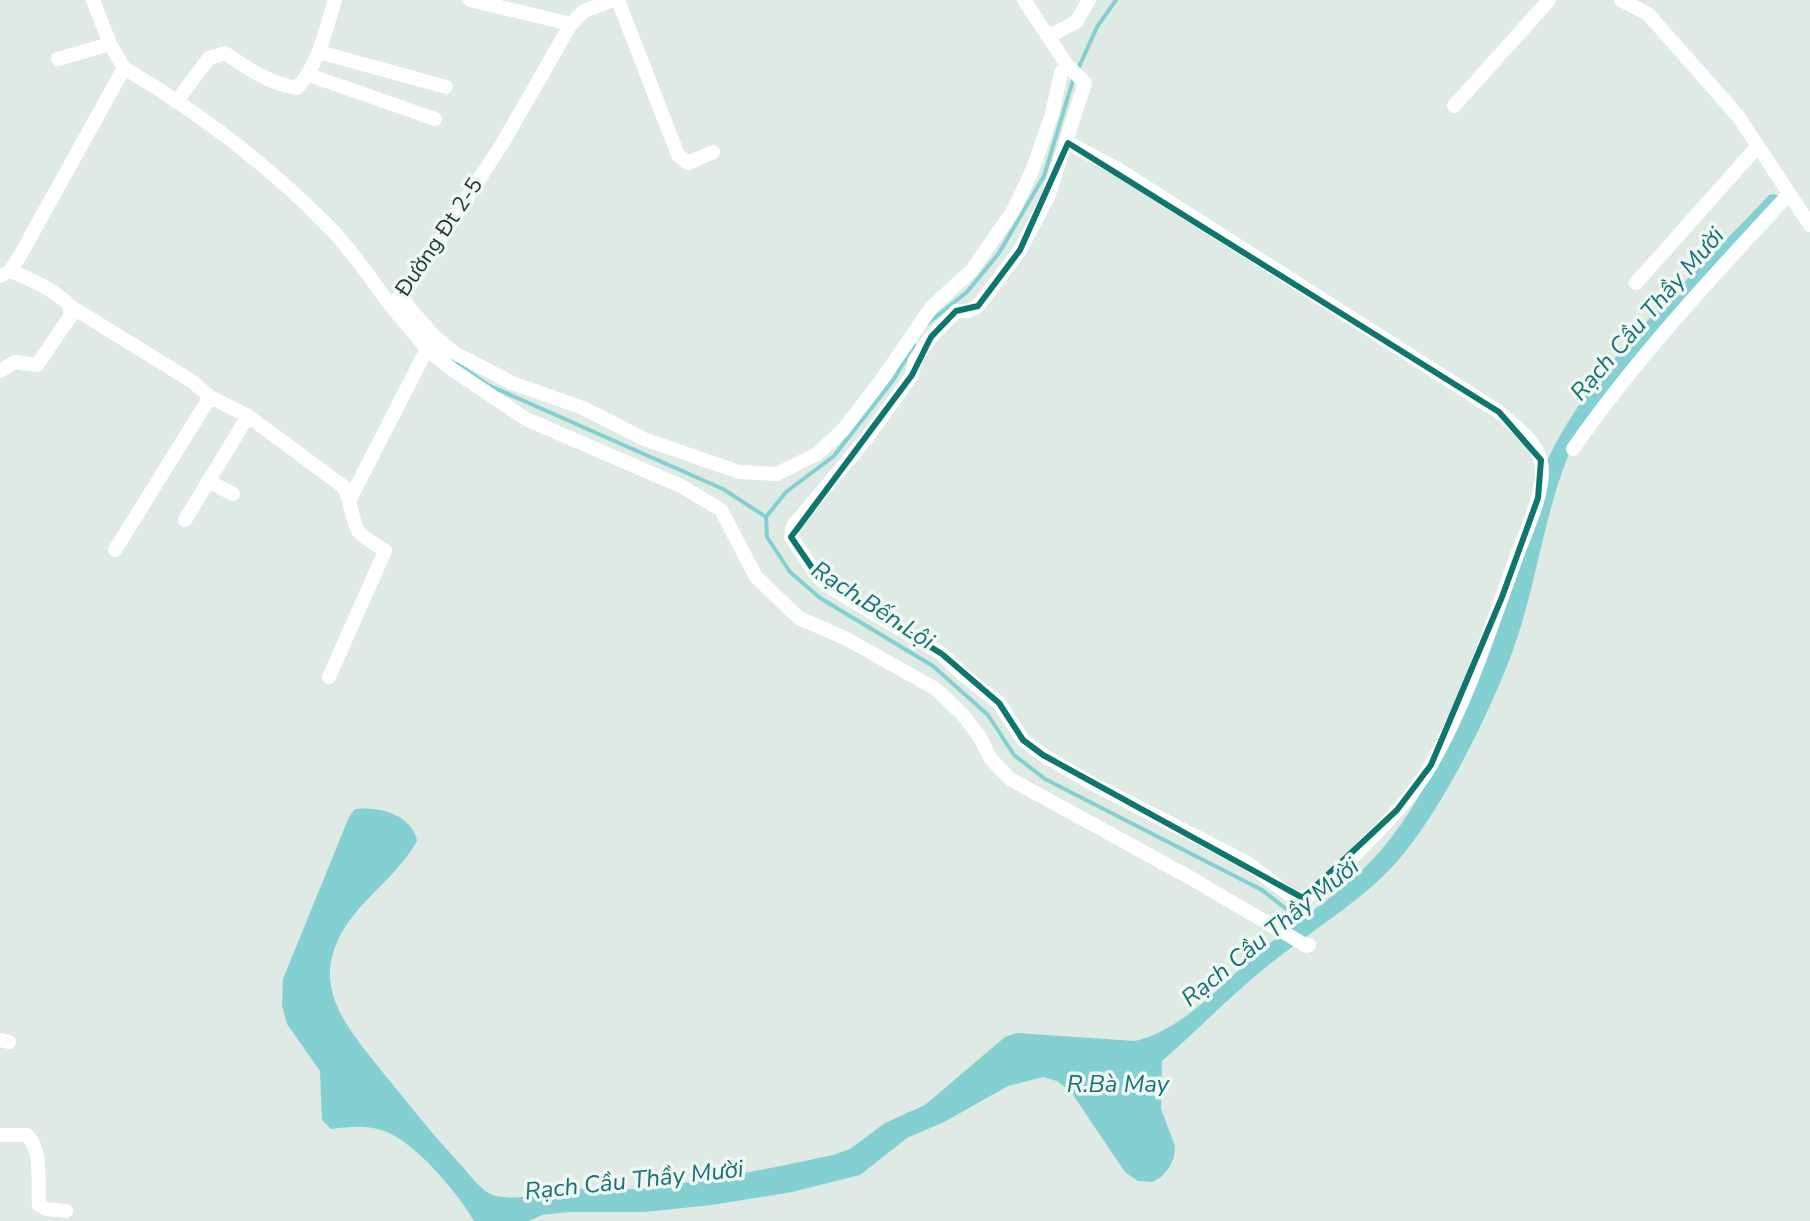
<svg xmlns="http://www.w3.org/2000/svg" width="1810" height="1221" viewBox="0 0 1810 1221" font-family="'Nunito Sans',sans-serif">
<rect width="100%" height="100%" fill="#deeae3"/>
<path fill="#83cfd2" d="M1774 194 1778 196 1575 440C1542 511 1537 593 1507 666 1482 727 1446 800 1405 852 1369 897 1319 925 1275 960 1235 991 1200 1028 1162 1061L1161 1109 1175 1146 1174 1157 1169 1168 1161 1177 1152 1182 1138 1181 1125 1172 1071 1092 1057 1081 1043 1077 1008 1086 944 1122 907 1138 860 1175 792 1192 712 1205 645 1212H569L542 1215 529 1221H474C459 1194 412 1138 381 1130 365 1125 348 1127 331 1129L322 1120 320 1071 287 1024 282 1005 283 979 349 817 355 809C378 806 412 814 417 841 394 883 344 908 332 957 321 1000 355 1037 380 1069 407 1102 433 1135 462 1166 469 1174 478 1186 487 1192 506 1205 553 1191 576 1189 596 1187 616 1190 636 1189 703 1182 768 1169 833 1155L850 1149 885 1123 925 1105 1005 1037 1017 1033 1135 1041C1183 1030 1220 985 1257 954 1295 921 1339 896 1374 858 1433 794 1461 708 1489 627 1509 572 1528 517 1547 461 1593 362 1695 275 1769 195Z"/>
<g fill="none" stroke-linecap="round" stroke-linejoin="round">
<path stroke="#83cfd2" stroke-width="4" d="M1078 69 1097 27 1116 0
M927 324 967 292 999 253 1044 176 1074 77
M914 345 894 379 834 456 786 492 766 517 767 537 790 572 820 598 933 666 988 715 1014 755 1045 779 1262 890 1304 923
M450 359 488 385 723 489 766 517"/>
<path stroke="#fff" stroke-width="14" d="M470 0 571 24
M618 0 678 155 688 163 713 152
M1024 0 1067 65 1085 83 1048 197 1020 250 978 306 968 311H956L931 337 915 360 912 375 866 439 793 526 791 537 819 578 839 593 942 654 962 674 999 703 1023 740 1043 755 1091 783 1246 862 1291 896 1303 898 1319 890C1357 851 1404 812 1432 763 1468 700 1490 629 1515 561 1524 534 1547 490 1541 462 1537 441 1514 426 1499 412L1116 168 1068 143
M1621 0 1648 14 1738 116 1810 225
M1049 36 1076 22 1089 0
M319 52 446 87
M58 59 110 44
M124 68C199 112 269 166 330 228 353 251 371 280 391 306L410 285 502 144 571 24 584 11 614 0
M309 75 435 119
M176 102 209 58 225 53C247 68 270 84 297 88 319 64 325 31 335 0
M1454 106 1549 0
M0 276 10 271 21 254 124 68 110 44 93 0
M1636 283 1757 147
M400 297 435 337 453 352 512 383 583 408 644 439 739 472 777 474 817 454 843 430 880 382 931 308 972 270 1013 211 1032 171 1052 114 1061 73 1067 65
M70 306 193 382 210 397 248 416 344 487C350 499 354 526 358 531 365 539 377 545 385 551L329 677
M391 306 427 349 453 370 526 419 681 486 721 510 756 577 799 618 845 638 936 689 963 715 979 736 991 759 1010 779 1189 877 1307 946 1309 945
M0 371 15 362 37 365 70 317V306C56 290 30 279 10 271
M1573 449C1636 358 1713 276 1789 194
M208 481 233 494
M350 499 427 349
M185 520 248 416
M115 550 210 397
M0 1040 9 1042
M0 1135H27C43 1151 37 1182 39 1205L46 1209 66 1211"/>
</g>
<path fill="none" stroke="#0f766e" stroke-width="6" stroke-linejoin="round" d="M1068 143 1499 412 1541 460 1538 498 1502 597 1431 765 1397 810 1303 898 1043 755 1023 740 999 703 942 654 819 578 791 537 912 375 931 337 956 311 978 306 1020 250Z"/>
<g text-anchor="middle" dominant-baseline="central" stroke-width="7" stroke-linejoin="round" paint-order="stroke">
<g font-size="22" fill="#1f3a30" stroke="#eef7f1">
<text transform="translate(439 237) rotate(-56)">Đường Đt 2-5</text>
</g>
<g font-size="24" font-style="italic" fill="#177277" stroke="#eef7f1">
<text transform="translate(1647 314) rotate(-49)">Rạch Cầu Thầy Mười</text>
<text transform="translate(873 605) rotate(33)">Rạch Bến Lội</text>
<text transform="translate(1270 932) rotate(-39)">Rạch Cầu Thầy Mười</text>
<text x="1118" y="1084">R.Bà May</text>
<text transform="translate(634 1180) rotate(-6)">Rạch Cầu Thầy Mười</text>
</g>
</g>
</svg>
